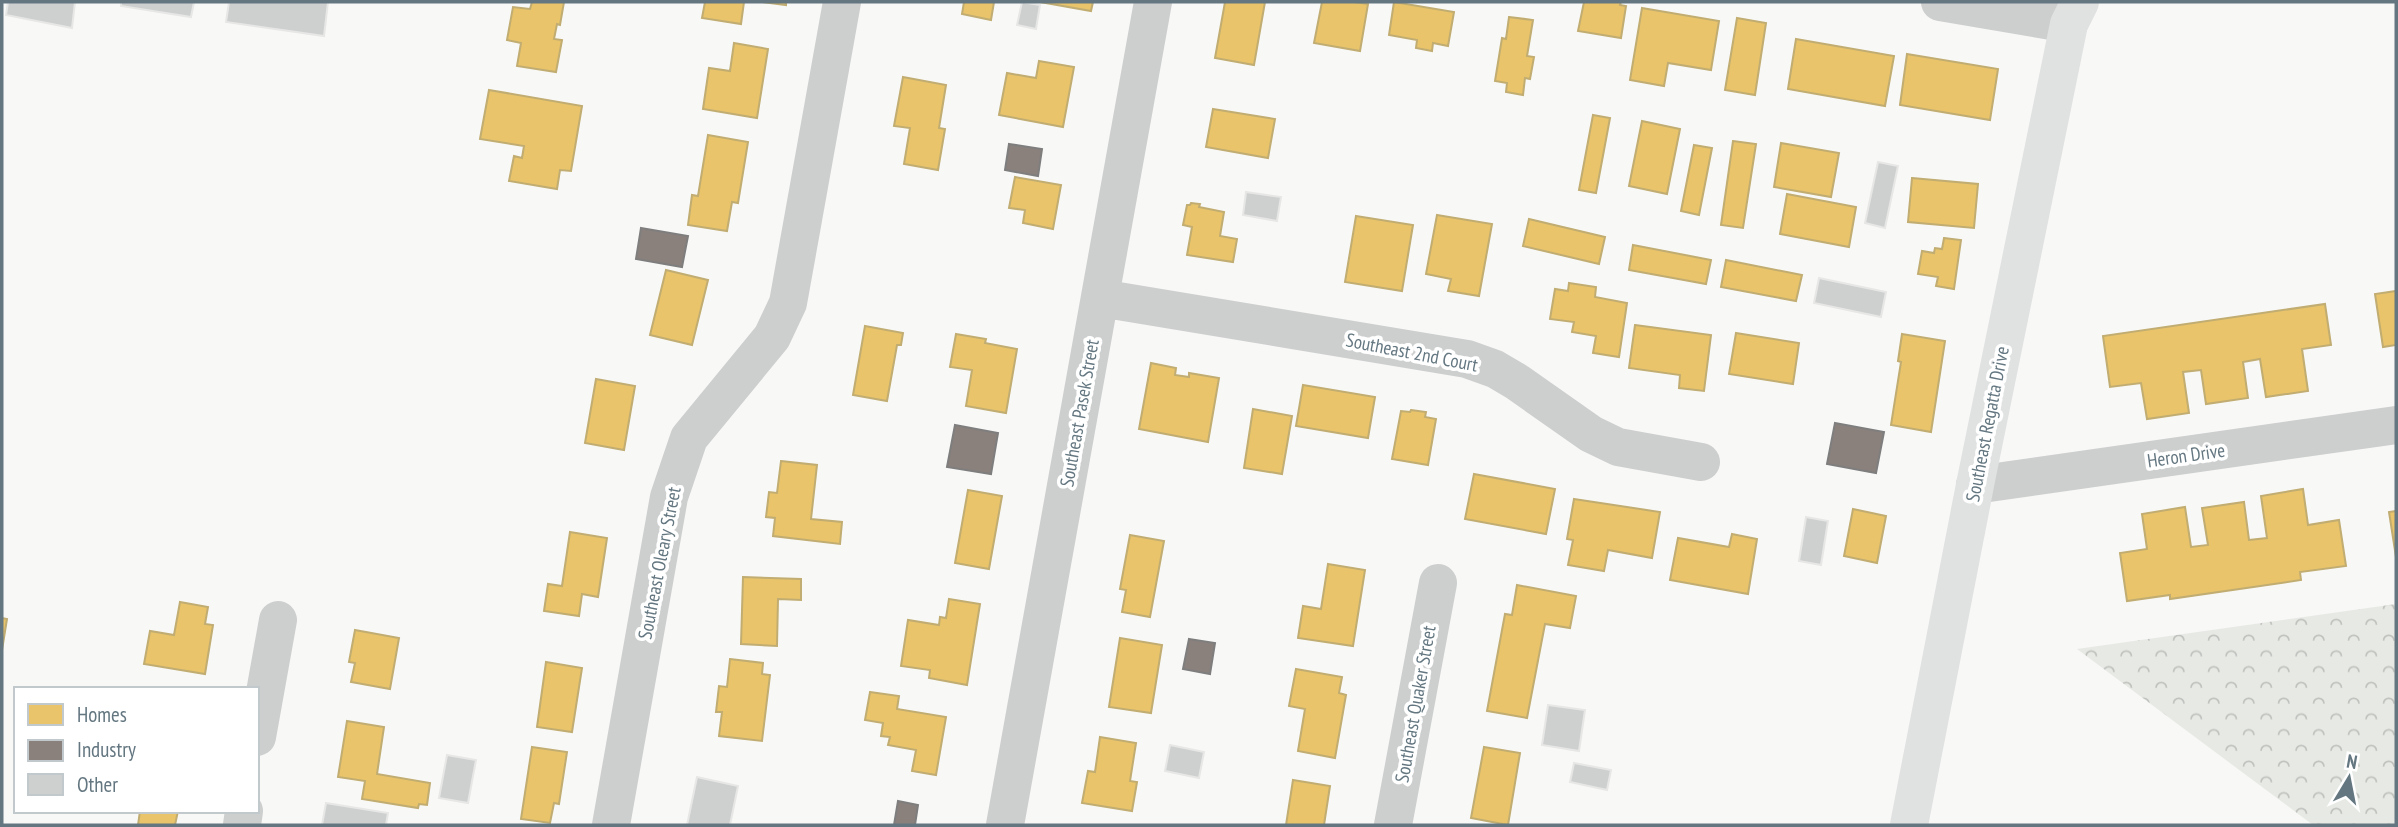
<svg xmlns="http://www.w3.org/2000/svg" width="2398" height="827" viewBox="0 0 2398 827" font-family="'PT Sans Narrow',sans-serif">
<defs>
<pattern id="park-crowns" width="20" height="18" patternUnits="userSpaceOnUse" patternTransform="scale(1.75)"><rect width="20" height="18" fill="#e7eae4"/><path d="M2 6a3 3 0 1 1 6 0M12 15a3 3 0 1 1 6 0" fill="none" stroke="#bfc2be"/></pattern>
</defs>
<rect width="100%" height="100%" fill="#f8f8f7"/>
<path fill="url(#park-crowns)" d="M2396 604V825H2313L2077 649Z"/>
<path fill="#e9c46a" stroke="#c1ad71" stroke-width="2" d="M532 2H564L560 25 557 24 554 39 562 40 556 72 517 66 521 43 507 40 513 7 530 9Z
M705 2H744L741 24 702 18Z
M762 2H786V5Z
M964 2H994L991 20 962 14Z
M1040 2H1093L1091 11Z
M1225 2H1265L1254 65 1215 58Z
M1322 2H1354L1368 4 1360 51 1314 43Z
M1394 2 1454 12 1448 46 1433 43 1432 51 1416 48 1417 40 1389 35Z
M1584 2H1621L1620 5 1626 6 1621 38 1578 31Z
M1642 8 1719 21 1711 70 1668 63 1664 86 1630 80Z
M1509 17 1533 20 1527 56 1534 57 1530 79 1525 78 1523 95 1506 92 1507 83 1495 81 1502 38 1506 39Z
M1737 18 1766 23 1755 95 1725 90Z
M1796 39 1894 56 1885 106 1788 89Z
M734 43 768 49 757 118 703 109 709 68 730 71Z
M1907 54 1998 69 1990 120 1900 105Z
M1039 61 1074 67 1063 127 999 115 1007 73 1036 78Z
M903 77 946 85 939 128 945 129 938 170 904 164 910 128 894 126Z
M489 90 582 106 571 171 560 170 557 189 509 181 514 156 522 158 524 146 480 139Z
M1213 109 1275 119 1268 158 1206 147Z
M1593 115 1610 118 1596 193 1579 190Z
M1642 121 1680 129 1667 194 1629 186Z
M708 135 748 142 738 203 732 202 727 231 688 225 692 195 698 196Z
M1733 141 1756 144 1743 228 1721 225Z
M1781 143 1839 153 1831 197 1774 187Z
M1694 145 1712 148 1699 215 1681 211Z
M1015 177 1061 185 1053 229 1023 223 1025 210 1009 208Z
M1912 178 1978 184 1974 228 1908 222Z
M1787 194 1856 207 1849 247 1780 234Z
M1191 203 1200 204 1199 207 1224 212 1220 236 1237 239 1233 262 1187 255 1192 227 1183 225 1187 205H1190Z
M1437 215 1492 224 1479 296 1448 291 1451 279 1426 274Z
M1356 216 1413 225 1402 291 1345 282Z
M1529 219 1605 237 1599 264 1523 246Z
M1944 238 1961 240 1954 289 1936 286 1938 277 1918 274 1922 251 1934 253 1935 248 1942 249Z
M1633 245 1711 260 1706 284 1629 270Z
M1726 260 1802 275 1796 301 1721 287Z
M666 270 708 280 692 345 650 335Z
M1569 283 1596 287 1595 297 1627 303 1619 357 1593 353 1596 336 1572 332 1574 322 1550 319 1555 289 1568 291Z
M2396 291V345L2383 347 2375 294Z
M2325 304 2331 345 2302 349 2308 391 2266 397 2260 359 2243 362 2248 398 2206 404 2201 370 2183 372 2189 413 2147 419 2141 383 2110 387 2103 336Z
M1635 325 1711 335 1704 391 1679 388 1680 375 1629 368Z
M865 326 903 333 901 345H897L887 401 853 395Z
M1736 333 1799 343 1793 384 1729 374Z
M956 334 986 339 985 343 1017 349 1006 413 966 406 972 370 950 367Z
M1902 334 1945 341 1931 432 1891 425 1901 362 1898 361Z
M1151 363 1176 368 1175 375 1189 377V373L1219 378 1208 442 1139 429Z
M596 379 635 386 624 450 585 443Z
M1303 385 1375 397 1368 438 1296 426Z
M1253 409 1292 416 1282 474 1244 468Z
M1411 410 1426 412 1425 417 1436 419 1428 465 1392 459 1401 411 1410 412Z
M781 461 817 465 811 519 842 522 840 544 773 536 775 518 766 517 769 492 777 493Z
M1474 474 1555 489 1546 534 1465 519Z
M2303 489 2308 525 2339 520 2346 566 2300 572 2301 580 2170 599V595L2127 601 2120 553 2147 549 2142 514 2185 507 2191 547 2208 545 2202 508 2244 502 2249 540 2267 538 2261 496Z
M968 490 1002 496 989 569 955 563Z
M1574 499 1660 512 1652 558 1608 550 1604 571 1568 565 1573 540 1567 539Z
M1853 509 1886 516 1877 563 1844 556Z
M2396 511V557L2389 512Z
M570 532 607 538 598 597 582 594 579 616 544 611 548 584 562 586Z
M1732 534 1757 539 1748 594 1670 580 1678 538 1729 547Z
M1130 535 1164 541 1150 617 1122 612 1126 590 1120 589Z
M1328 564 1365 570 1353 646 1298 638 1303 606 1321 609Z
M743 577 801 579V600L778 599 777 646 741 644Z
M1517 585 1576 596 1570 628 1545 624 1527 718 1487 711 1505 614 1512 615Z
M949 599 980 604 967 685 929 678 930 670 901 666 908 620 939 625 940 617 946 618Z
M180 602 208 607 205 624 213 625 205 674 144 664 150 631 174 635Z
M2 618 7 619 2 650Z
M355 630 399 638 390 689 351 682 355 663 349 662Z
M1120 638 1162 645 1151 713 1109 707Z
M730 659 763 663 762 674 770 675 762 741 719 736 722 712H716L719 686 727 687Z
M546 662 582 668 572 732 537 727Z
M1296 669 1342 677 1339 693 1346 695 1335 758 1298 751 1305 709 1289 706Z
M870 692 899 696 897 709 946 717 936 775 912 771 916 750 888 745 890 737 881 736 883 723 865 720Z
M347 721 384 727 377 774 430 783 427 805 419 804 418 808 362 799 365 781 338 777Z
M1100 737 1136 743 1130 781 1137 782 1132 811 1082 803 1088 771 1095 772Z
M532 747 567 752 559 804 554 803 550 823 521 819Z
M1484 747 1520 753 1508 825 1471 818Z
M1293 780 1330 786 1324 825H1286Z
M140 811H178L175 825H138Z"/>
<path fill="#8a817c" stroke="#7f7e7e" stroke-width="2" d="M1009 144 1042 149 1038 176 1005 170Z
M641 228 688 236 682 267 636 259Z
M1835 423 1884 432 1876 473 1827 464Z
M955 425 998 433 991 474 947 467Z
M1189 639 1215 643 1210 674 1183 669Z
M898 801 918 805 915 825H894Z"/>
<path fill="#ced0d0" stroke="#e7e7e6" stroke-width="2" d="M8 2H75L72 28 6 15Z
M121 2H194L191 17 121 6Z
M229 2H328L324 36 226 22Z
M1022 2 1040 5 1036 29 1017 25Z
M1878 162 1898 166 1885 228 1865 223Z
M1246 192 1281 197 1277 221 1243 215Z
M1819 278 1886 292 1881 317 1814 303Z
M1806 517 1828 521 1821 565 1799 561Z
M1548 705 1585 710 1579 751 1542 745Z
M1170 745 1204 752 1199 778 1165 771Z
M447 755 476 760 468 803 439 798Z
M1574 763 1611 770 1607 790 1570 782Z
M697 777 738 786 730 825H687Z
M326 803 388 813 386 825H322Z"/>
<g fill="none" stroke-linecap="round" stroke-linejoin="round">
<path stroke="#cdcece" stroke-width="38" d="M1940 2 2069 24
M1100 298 1467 359 1495 369 1517 382 1591 434 1618 447 1701 462
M1975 485 2396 425
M257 737 278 620
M242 825 244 811
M611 825 669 497 689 438 772 337 788 303 842 2
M1005 825 1153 2
M1393 825 1438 583"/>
<path stroke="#e0e1e1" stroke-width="38" d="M1909 825 1975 485 2069 24 2080 2"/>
</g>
<g text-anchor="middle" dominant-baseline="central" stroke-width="7" stroke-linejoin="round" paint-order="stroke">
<g font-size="19" fill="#647781" stroke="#fff">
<text transform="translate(1412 352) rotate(11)">Southeast 2nd Court</text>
<text transform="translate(1079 413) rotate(-80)">Southeast Pasek Street</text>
<text transform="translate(1987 424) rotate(-79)">Southeast Regatta Drive</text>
<text transform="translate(2186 455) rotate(-8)">Heron Drive</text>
<text transform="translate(659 563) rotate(-79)">Southeast Oleary Street</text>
<text transform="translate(1415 704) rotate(-80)">Southeast Quaker Street</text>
</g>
</g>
<rect width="2398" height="827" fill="none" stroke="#647781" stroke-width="7"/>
<rect x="14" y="687" width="245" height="126" fill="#ffffff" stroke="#c1c9cd" stroke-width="2"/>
<rect x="28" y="704" width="35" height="21" fill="#e9c46a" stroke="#c1c9cd" stroke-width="2"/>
<text x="77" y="722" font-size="21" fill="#647781">Homes</text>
<rect x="28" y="740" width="35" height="21" fill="#8a817c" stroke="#c1c9cd" stroke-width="2"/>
<text x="77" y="757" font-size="21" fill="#647781">Industry</text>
<rect x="28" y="774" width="35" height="21" fill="#ced0d0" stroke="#c1c9cd" stroke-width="2"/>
<text x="77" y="792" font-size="21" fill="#647781">Other</text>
<g transform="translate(2349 778) rotate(10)" stroke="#ffffff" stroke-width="5" paint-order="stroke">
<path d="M0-5L12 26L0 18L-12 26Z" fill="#647781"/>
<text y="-10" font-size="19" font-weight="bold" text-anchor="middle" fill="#647781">N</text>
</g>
</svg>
